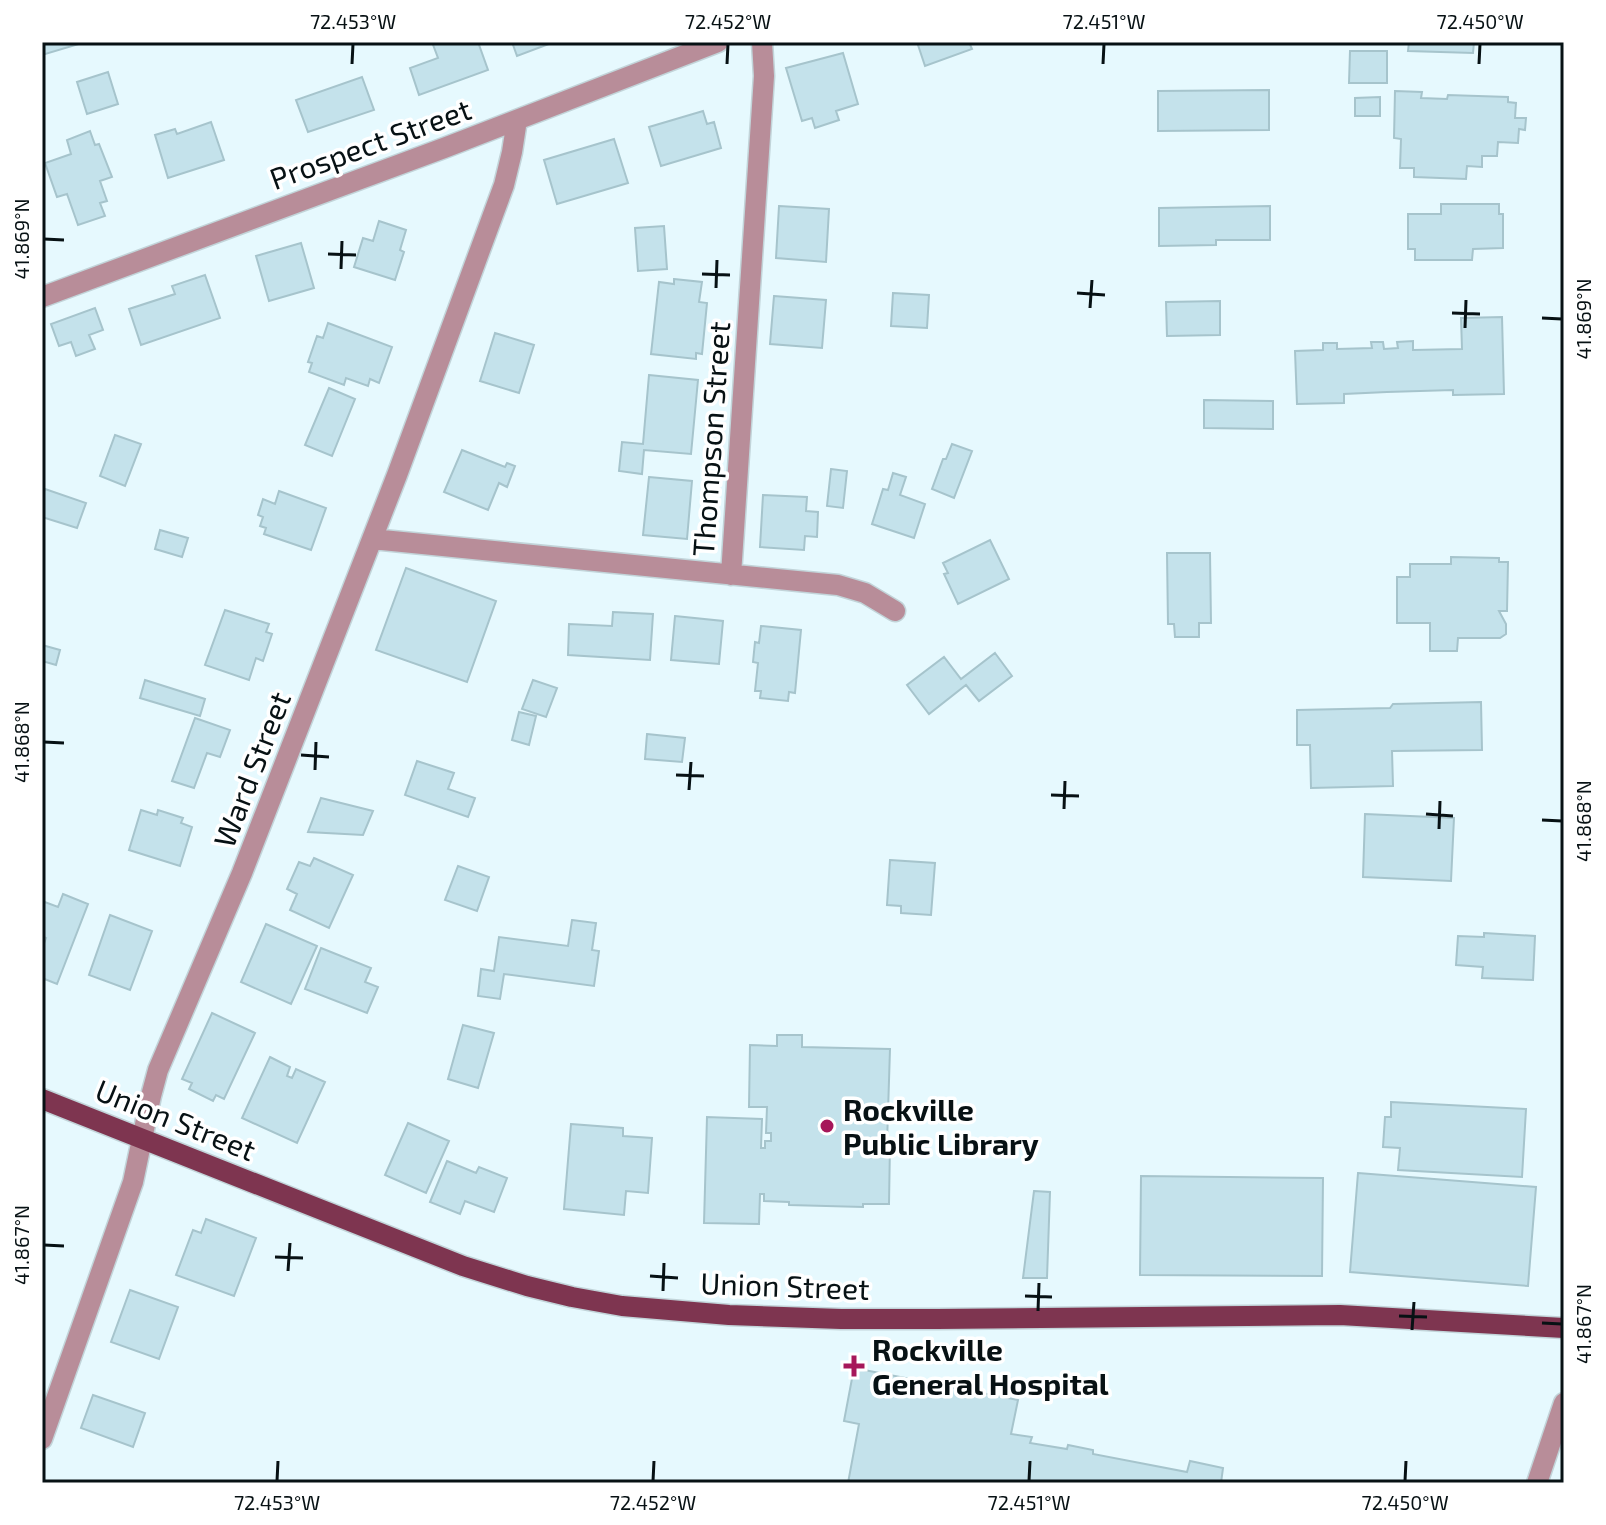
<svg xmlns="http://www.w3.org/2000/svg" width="1606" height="1525" viewBox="0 0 1606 1525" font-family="'Exo 2',sans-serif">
<rect width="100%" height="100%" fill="#e6f9fe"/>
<path fill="#c4e2eb" stroke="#a6c4cc" stroke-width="2" d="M42 42H82V43L42 55Z
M432 42H478L488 70 419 95 410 68 438 58Z
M512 42H554L517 56Z
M917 42H969L972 49 925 66Z
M1409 42H1474L1473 53 1408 51Z
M1350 51H1387V83H1349Z
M843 53 858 104 836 111 839 120 815 128 812 118 802 121 786 68Z
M108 72 118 104 87 114 77 82Z
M362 77 374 110 308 132 296 100Z
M1269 90V130L1158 131V91Z
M1395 91 1422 92 1421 98 1447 99 1448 95 1508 97V102L1516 103 1515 118H1526L1525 130 1519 129 1518 143 1498 142 1497 156H1482V167L1467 166 1466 179 1414 177V168H1400L1401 139 1394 138Z
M1380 97V116H1355V98Z
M703 111 707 124 714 122 721 148 661 166 649 127Z
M211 122 224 160 168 178 155 135 175 129 177 134Z
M90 131 95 145 99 144 112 177 100 181 107 201 100 203 105 216 78 225 67 194 57 197 45 163 71 154 67 140Z
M614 139 628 183 557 204 544 160Z
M1441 204H1499V214H1503V248L1473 249 1472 260H1415V249H1408V214H1441Z
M779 206 829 209 826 262 776 258Z
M1270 206V240H1216V245L1159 246V208Z
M379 221 406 230 400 250 404 252 395 280 354 267 363 238 373 241Z
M664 226 667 269 638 271 635 228Z
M301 243 314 288 269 301 256 256Z
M205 275 220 318 141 345 129 309 175 294 172 286Z
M674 279 702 282 699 302 707 303 702 354 696 353V359L651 354 659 282 674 284Z
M893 293 929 295 927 328 891 326Z
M774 296 826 300 822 348 770 344Z
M1220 301V335L1167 336 1166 302Z
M95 308 103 330 89 335 95 349 76 356 71 342 59 346 51 324Z
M1502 317 1504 394 1453 395V390L1387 392 1344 394V403L1297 404 1295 351 1323 350V343H1337V349L1372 348 1371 342H1383L1384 349 1398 348 1397 342 1413 341V350L1462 349 1461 318Z
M328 323 392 347 379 383 370 379 368 386 346 378 344 385 309 372 312 363 308 362 317 336 323 338Z
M495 333 534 345 519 393 480 381Z
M649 375 698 380 691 454 644 450 642 474 619 471 622 442 643 444Z
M329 388 355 399 332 456 305 445Z
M1204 400 1273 401V429L1204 428Z
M115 435 141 444 125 486 100 476Z
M952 444 972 451 954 498 932 489 943 459H946Z
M462 450 505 467 507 463 515 466 507 487 499 483 488 510 444 492Z
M831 469 847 471 843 508 827 506Z
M893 473 906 477 900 495 925 504 914 538 872 524 883 489 888 490Z
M649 477 692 481 687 539 643 535Z
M45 489 86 503 77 528 42 517V498Z
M279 491 326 508 311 550 264 534 266 528 260 526 263 517 258 515 263 499 275 504Z
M763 495 807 497 806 511 818 512 817 537 805 536 804 550 760 547Z
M160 530 188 538 182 557 155 549Z
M990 540 1009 579 958 604 944 574 948 573 943 563Z
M1167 553H1210L1211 623H1199V637H1175L1174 624H1168Z
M1451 557 1499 558V562H1508L1507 611H1499L1506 624V634L1500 638H1458L1457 651H1430V623H1397V577H1410V564H1451Z
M406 568 496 601 467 682 376 650Z
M225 610 269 624 266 632 272 634 263 661 256 658 249 680 205 665Z
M613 612 653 614 650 660 568 655 569 624 612 626Z
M675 616 723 621 719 664 671 660Z
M761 626 801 630 795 693 789 692 788 701 760 698 761 691H755L758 663 753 662 755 642 759 643Z
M42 645 60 650 56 665 42 661Z
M995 653 1012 676 979 701 966 685 929 714 907 685 944 657 961 679Z
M145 680 205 699 200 716 140 698Z
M533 680 557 688 546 717 522 709Z
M1481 702 1482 750 1392 751 1393 786 1311 788 1310 745H1297V710L1390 708 1393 704Z
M519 712 536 716 529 745 512 740Z
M195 718 230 730 220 757 207 753 194 788 172 781Z
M647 734 685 738 682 762 645 759Z
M417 761 454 773 448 789 475 798 468 817 405 795Z
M321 798 373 811 363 835 308 832Z
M141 810 157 815 158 810 183 818 181 823 192 827 180 866 129 850Z
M1365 814 1454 818 1451 881 1363 877Z
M314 858 353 875 329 928 290 910 297 894 287 889 299 862 310 866Z
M890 860 935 863 931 915 901 913V906L887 905Z
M458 866 489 877 477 911 445 900Z
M63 894 88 904 57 984 42 978V949L46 938 42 936V901L58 907Z
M110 915 152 931 130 990 89 975Z
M572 920 596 923 592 950 599 951 594 986 504 974 500 999 478 996 481 969 494 971 499 937 568 946Z
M266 924 317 946 291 1004 241 982Z
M1484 933 1535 936 1533 980 1482 978 1483 967 1456 965 1458 936 1484 937Z
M321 948 371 968 365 982 378 987 367 1013 305 989Z
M212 1013 255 1033 224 1099 216 1095 213 1101 189 1089 192 1083 182 1079Z
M463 1025 494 1033 478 1088 448 1079Z
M777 1035H802V1047L890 1049 887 1144H890L889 1204H863V1207L789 1205V1202L764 1201V1194H760L759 1224 704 1223 707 1117 762 1119 761 1148H765V1141H771V1133H766L767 1107H749L750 1045 777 1046Z
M270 1057 290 1067 287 1076 292 1078 296 1069 325 1082 297 1143 242 1118Z
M1391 1102 1526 1109 1522 1177 1398 1170 1400 1148 1383 1147 1385 1117H1391Z
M408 1123 449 1141 426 1193 385 1175Z
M571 1124 623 1128V1136L652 1138 648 1193 626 1191 624 1215 564 1209Z
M447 1161 476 1173 479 1167 507 1178 494 1212 465 1201 460 1214 430 1202Z
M1358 1173 1536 1187 1528 1286 1350 1272Z
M1141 1176 1323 1178 1322 1276 1140 1275Z
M1034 1191 1050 1192 1047 1278H1023Z
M206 1219 256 1238 234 1296 176 1275 193 1230 201 1233Z
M130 1290 178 1307 159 1359 111 1342Z
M854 1368 1018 1400 1011 1434 1032 1437 1030 1443 1067 1449 1068 1445 1093 1450V1454L1187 1472 1190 1461 1223 1468 1221 1483H848L859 1424 844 1421Z
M93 1395 145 1413 133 1447 81 1428Z"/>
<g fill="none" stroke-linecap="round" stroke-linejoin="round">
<g stroke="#c2d4d9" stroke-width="23">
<path id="minor" d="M42 297 444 148 718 42
M372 539 838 585 865 593 895 611
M731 575 764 76 762 42
M42 1439 133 1182 151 1096 158 1070 242 873 397 475 504 185 512 152 517 120
M1537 1483 1564 1403"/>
</g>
<g stroke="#c2d4d9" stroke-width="23">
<path id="major" d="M42 1099 463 1266 527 1286 572 1297 622 1306 729 1315 841 1319H937L1340 1315 1564 1328"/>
</g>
<use href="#minor" stroke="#b88d99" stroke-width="20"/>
<use href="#major" stroke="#7e3550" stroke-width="20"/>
</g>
<path fill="none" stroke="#071114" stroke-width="3" d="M352 64 353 44M727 64 728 44M1103 64 1104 44M1479 64 1480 44M44 239 64 240M328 254 356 255M341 269 342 241M702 274 730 275M716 288 717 260M1077 293 1105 295M1090 308 1092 280M1452 313 1480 314M1542 318 1562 319M1465 328 1466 300M44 742 64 743M301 755 329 757M315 770 316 742M676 775 704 776M689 790 691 762M1051 795 1079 796M1064 809 1065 781M1426 814 1453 816M1542 820 1562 821M1439 829 1440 801M44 1245 64 1246M275 1257 303 1258M288 1271 290 1243M650 1276 678 1278M663 1291 664 1263M1025 1296 1052 1297M1038 1311 1039 1283M1399 1316 1427 1317M1542 1323 1562 1324M1412 1330 1414 1302M277 1481 278 1461M653 1481 654 1461M1029 1481 1030 1461M1405 1481 1406 1461"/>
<g fill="#a6175a" stroke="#fff" stroke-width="3">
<circle cx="827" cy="1126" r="8"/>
<path d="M850 1354h8v8h8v8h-8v8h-8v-8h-8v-8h8z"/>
</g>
<g text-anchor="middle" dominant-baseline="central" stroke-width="7" stroke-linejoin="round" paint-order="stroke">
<g font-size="30" fill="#071114" stroke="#fff">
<text transform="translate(370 143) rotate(-20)">Prospect Street</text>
<text transform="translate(710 439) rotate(-86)">Thompson Street</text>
<text transform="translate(251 769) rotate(-69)">Ward Street</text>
<text transform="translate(176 1119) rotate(22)">Union Street</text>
<text transform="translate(785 1285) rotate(2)">Union Street</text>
</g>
<g font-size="30" font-weight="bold" fill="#071114" stroke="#fff" text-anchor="start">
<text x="843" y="1109">Rockville<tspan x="843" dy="34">Public Library</tspan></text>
<text x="872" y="1349">Rockville<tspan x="872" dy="34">General Hospital</tspan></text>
</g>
</g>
<rect width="1606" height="1525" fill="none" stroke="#ffffff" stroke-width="88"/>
<rect x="44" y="44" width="1518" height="1437" fill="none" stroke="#071114" stroke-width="3"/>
<g font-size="20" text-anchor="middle" fill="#071114">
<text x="353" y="29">72.453°W</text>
<text x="728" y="29">72.452°W</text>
<text x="1104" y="29">72.451°W</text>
<text x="1480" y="29">72.450°W</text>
<text transform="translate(22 239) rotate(-90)" y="7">41.869°N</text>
<text transform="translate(1584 319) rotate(-90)" y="7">41.869°N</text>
<text transform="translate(22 742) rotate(-90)" y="7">41.868°N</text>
<text transform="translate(1584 821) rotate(-90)" y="7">41.868°N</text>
<text transform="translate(22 1245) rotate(-90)" y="7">41.867°N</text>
<text transform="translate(1584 1324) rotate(-90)" y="7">41.867°N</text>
<text x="277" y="1510">72.453°W</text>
<text x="653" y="1510">72.452°W</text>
<text x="1029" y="1510">72.451°W</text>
<text x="1405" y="1510">72.450°W</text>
</g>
</svg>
